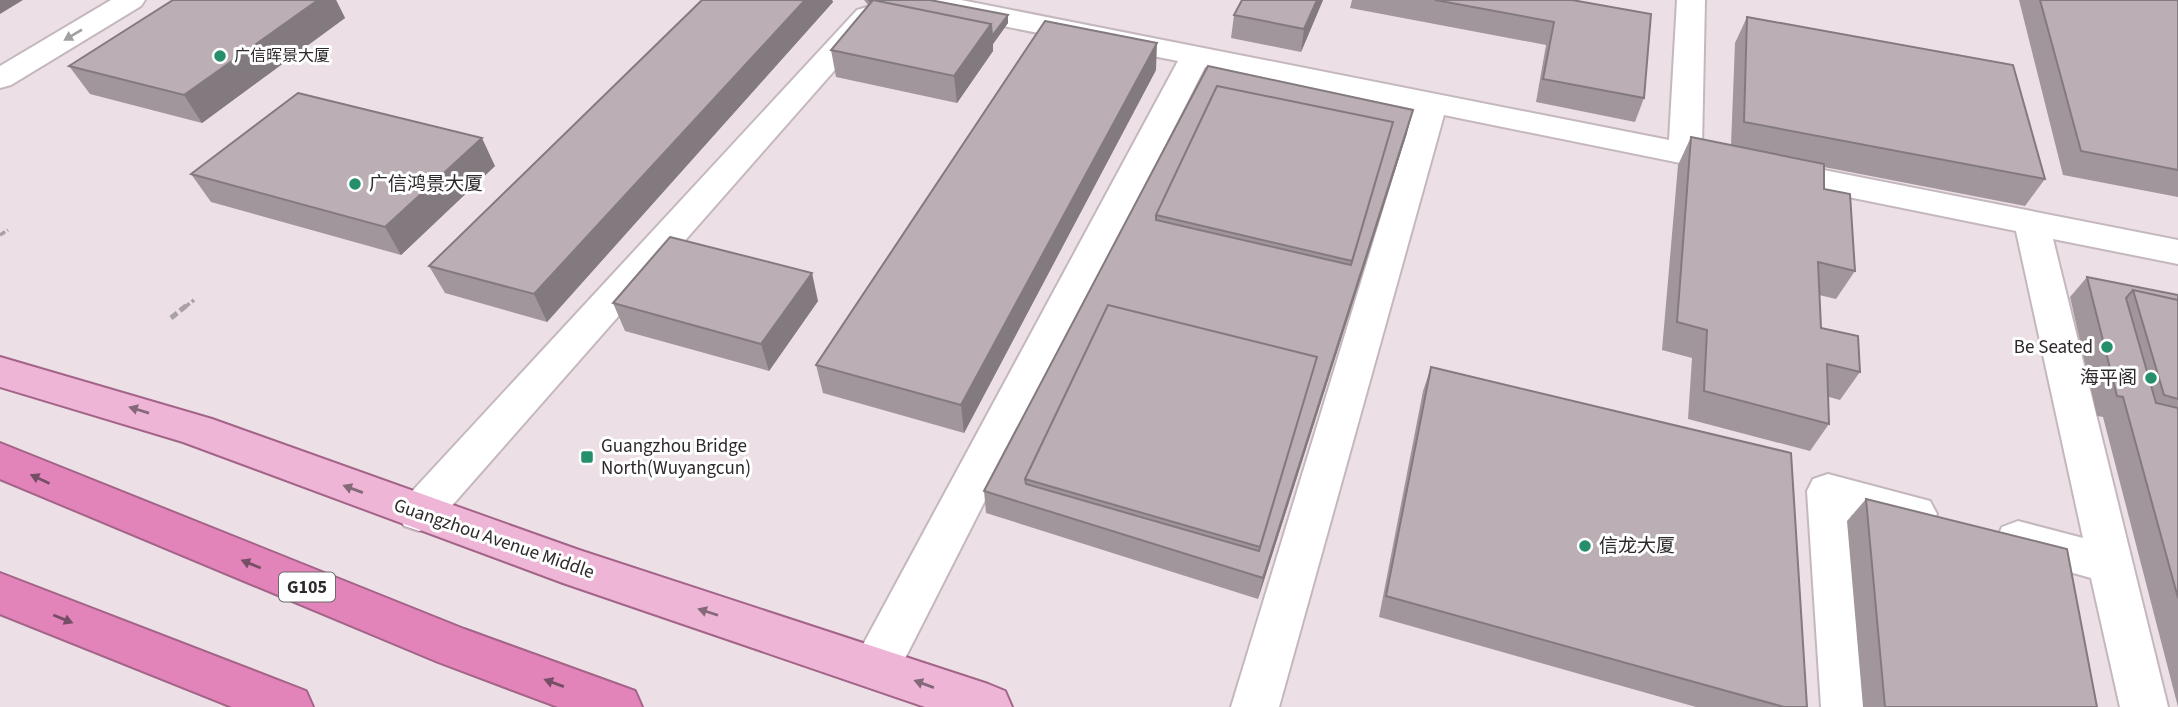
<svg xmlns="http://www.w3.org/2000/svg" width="2178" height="707" viewBox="0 0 2178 707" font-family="'Source Sans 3','Noto Sans SC',sans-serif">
<rect width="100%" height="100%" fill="#ece0e6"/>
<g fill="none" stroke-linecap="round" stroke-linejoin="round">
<g stroke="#c4b7be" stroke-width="4">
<path id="minor" d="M111 0H145L141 6 11 85 0 88V66Z
M904 0H961L1669 140 1677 0H1705L1702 146 2178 240V264L2053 239 2168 707H2120L2091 578 2002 553 1996 540 2002 527 2018 521 2083 538 2016 231 1444 115 1279 707H1231L1414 109 1205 67 893 682 876 689 859 682 852 667 859 652 1178 61 918 9 908 6Z
M867 7 877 10 881 16 877 22 434 526 419 531 404 526 397 513 404 500 857 10Z
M1828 474 1930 501 1937 514 1930 527 1915 532 1851 515 1869 707H1821L1807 491 1813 479Z"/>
</g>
<g stroke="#a36488" stroke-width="4">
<path id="major" d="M0 357 212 419 579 550 988 684 1005 691 1012 707H925L563 583 183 442 0 387Z"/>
</g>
<g stroke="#a36488" stroke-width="4">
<path id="highway" d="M0 443 464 629 635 691 642 707H558L438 662 0 479Z
M0 573 306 691 313 707H232L0 614Z"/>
</g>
<path stroke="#aaa1a5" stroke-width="3.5" stroke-dasharray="6 2.5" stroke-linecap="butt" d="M0 235 8 230
M185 307 194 300"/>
<path stroke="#aaa1a5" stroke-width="5" stroke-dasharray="8 3.5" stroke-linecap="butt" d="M171 318 187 305"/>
<use href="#minor" fill="#fff" fill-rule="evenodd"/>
<use href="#major" fill="#eeb5d6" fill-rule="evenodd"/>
<use href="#highway" fill="#e284ba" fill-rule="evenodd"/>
</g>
<path fill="#a1969c" d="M173 0H336L345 18 202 123 90 94 69 66Z
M702 0H832L833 2 547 322 445 293 429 266Z
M864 0H930L1008 23 993 44V51L957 103 836 77 831 50 868 5Z
M1242 0H1323L1301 52 1231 38 1234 15Z
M1352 0H1572L1644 98 1635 122 1536 102 1546 45 1350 8Z
M2019 0H2178V197L2063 175Z
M1747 17 2045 179 2025 206 1824 167V189L1855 271 1836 299 1819 295 1821 328 1860 372 1840 400 1829 397V424L1810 451 1688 419 1692 358 1662 350 1678 165 1691 137 1731 145 1735 43Z
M1208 66 1407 133 1258 599 986 513 984 491Z
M1156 70 964 433 823 393 816 365Z
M495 166 401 255 211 202 191 174Z
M2087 277 2178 295V707L2103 417 2097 416 2070 297Z
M818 301 769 371 625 331 613 303Z
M1431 367 1807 707H1696L1379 617 1423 391Z
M1866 499 2097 707H1863L1847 521Z"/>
<path fill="#837a7f" d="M0 0H23L0 14Z
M318 0H336L345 18 202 123 184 95Z
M805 0H832L833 2 547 322 534 294Z
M1317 0H1323L1301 52 1304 29Z
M1008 15V23L993 44V51L957 103 954 76 991 24Z
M1157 43 1156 70 964 433 961 405Z
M1413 110 1407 133 1258 599 1263 578Z
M482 138 495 166 401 255 385 227Z
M812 273 818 301 769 371 761 344Z"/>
<path fill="#bbafb5" stroke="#837a7f" stroke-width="2" fill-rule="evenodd" d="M173 0H318L184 95 69 66Z
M702 0H805L534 294 429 266Z
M869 0H930L1008 15 992 36 991 24 873 0 871 2Z
M873 0 991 24 954 76 831 50Z
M1242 0H1317L1304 29 1234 15Z
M1435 0H1572L1651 14 1644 98 1543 79 1554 22Z
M2040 0H2178V170L2081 151Z
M1747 17 2013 65 2045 179 1744 122Z
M1045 21 1157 43 961 405 816 365Z
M1208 66 1413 110 1263 578 984 491ZM1217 86 1393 122 1351 265 1156 220V215ZM1108 305 1317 357 1259 551 1026 484 1025 479Z
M1217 86 1393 122 1352 261 1156 215Z
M298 93 482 138 385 227 191 174Z
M1691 137 1824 164V189L1850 194 1855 271 1818 262 1821 328 1858 336 1860 372 1827 364 1829 424 1704 391 1707 330 1677 322Z
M670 237 812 273 761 344 613 303Z
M2087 277 2178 295V300L2133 290 2126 298 2156 403 2178 408V598L2123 397 2117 396Z
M2133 290 2178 300V399L2164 395Z
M1108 305 1317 357 1260 547 1025 479Z
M1431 367 1791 453 1807 707H1784L1386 596Z
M1866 499 2067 549 2097 707H1885Z"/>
<defs><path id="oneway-solid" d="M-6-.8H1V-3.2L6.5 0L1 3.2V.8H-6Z" transform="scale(1.75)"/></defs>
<use fill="#a19fa0" href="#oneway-solid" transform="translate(73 35) rotate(149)"/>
<g fill="#846978">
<use href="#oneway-solid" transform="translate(139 410) rotate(-163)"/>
<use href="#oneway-solid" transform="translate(353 489) rotate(-160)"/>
<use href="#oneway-solid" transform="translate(708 612) rotate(-162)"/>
<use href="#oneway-solid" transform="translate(924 684) rotate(-160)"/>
</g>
<g fill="#764e65">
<use href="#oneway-solid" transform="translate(40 479) rotate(-155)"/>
<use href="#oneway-solid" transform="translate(251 564) rotate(-158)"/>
<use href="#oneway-solid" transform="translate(63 619) rotate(22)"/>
<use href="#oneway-solid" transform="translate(554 683) rotate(-160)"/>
</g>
<g fill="#258e6b" stroke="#fff" stroke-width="2.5">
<circle cx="220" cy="56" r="7"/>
<circle cx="355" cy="184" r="7"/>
<circle cx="2107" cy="347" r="7"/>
<circle cx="2151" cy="378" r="7"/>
<rect x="580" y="450" width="14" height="14" rx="3.5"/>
<circle cx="1585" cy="546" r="7"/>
</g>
<g text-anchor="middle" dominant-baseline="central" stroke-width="6" stroke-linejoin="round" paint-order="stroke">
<g font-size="16" fill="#2e2a2c" stroke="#fff" text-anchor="start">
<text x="234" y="56">广信晖景大厦</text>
</g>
<rect fill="#fff" stroke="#6d6a6b" stroke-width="2" x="279" y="572.5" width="56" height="29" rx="5"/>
<g font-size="18" font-weight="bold" fill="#2e2a2c">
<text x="307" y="587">G105</text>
</g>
<g font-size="19" fill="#2e2a2c" stroke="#fff" text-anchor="start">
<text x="369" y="184">广信鸿景大厦</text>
<text x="2093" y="347" text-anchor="end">Be Seated</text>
<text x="2137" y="378" text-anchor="end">海平阁</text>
<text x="601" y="446">Guangzhou Bridge<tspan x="601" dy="22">North(Wuyangcun)</tspan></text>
<text x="1599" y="546">信龙大厦</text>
</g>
<g font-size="19" fill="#2e2a2c" stroke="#fff">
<text transform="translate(494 539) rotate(19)">Guangzhou Avenue Middle</text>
</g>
</g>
</svg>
